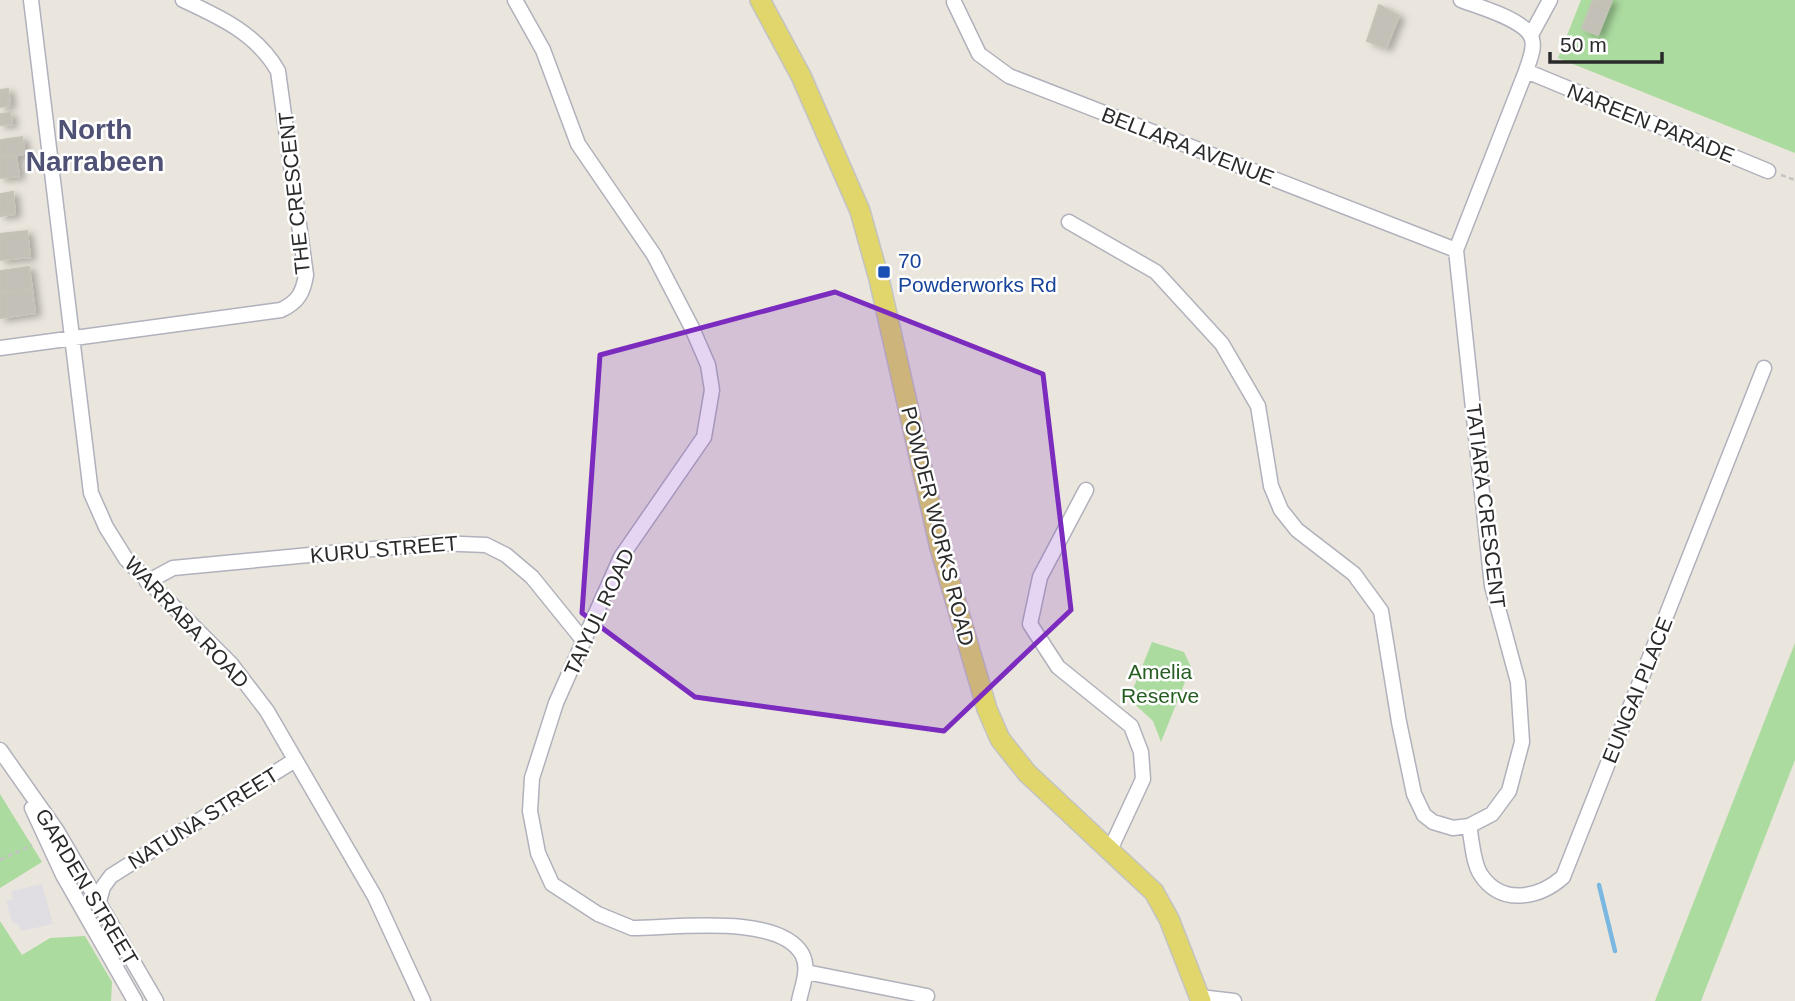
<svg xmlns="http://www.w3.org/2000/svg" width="1795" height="1001" viewBox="0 0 1795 1001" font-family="Helvetica,sans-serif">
<defs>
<filter id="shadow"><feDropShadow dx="5.5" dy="3" stdDeviation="3.5" flood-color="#0004"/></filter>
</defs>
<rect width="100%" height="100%" fill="#eae6dd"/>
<path fill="#e0dde3" d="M42 884 53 924 21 931 19 925 12 922 6 900 13 899 11 891Z"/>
<path fill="#abdb9f" d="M1581 0H1795V153L1558 58Z
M1152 642 1184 652 1191 667 1161 742 1153 721 1129 699Z
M1795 643V760L1701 1001H1655Z
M0 794 42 862 0 888Z
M0 921 22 955 50 938 85 936 112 982 111 1001H0Z"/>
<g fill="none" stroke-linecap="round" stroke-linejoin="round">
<path stroke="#7bb8e1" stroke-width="4.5" d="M1599 885 1615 951"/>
</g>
<path fill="#c3c0b8" stroke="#c5c2b7" stroke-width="2" filter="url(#shadow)" d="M1593 0H1612L1598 35 1582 29Z
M1379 5 1399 16 1386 48 1367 41Z
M8 89 10 105 0 107V90Z
M10 113 12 124 0 125V114Z
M22 137 25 154 0 157V140Z
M16 155 19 176 0 178V157Z
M13 192 15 214 0 216V194Z
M27 231 30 257 0 260V234Z
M29 267 32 289 0 293V271Z
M32 289 35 313 0 318V293Z"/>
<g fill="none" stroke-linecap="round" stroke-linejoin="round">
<g stroke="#b0b1bc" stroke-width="17">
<path id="minor" d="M31 0 91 493 106 527 126 559 231 664 267 711 375 897 423 1001
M515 0 543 50 578 144 654 255 692 328 708 365 712 390 704 437 621 557 556 703 532 778 530 811 538 853 552 884 598 914 632 928C673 928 778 913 802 954 810 969 802 986 799 1001
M954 2 979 54 1009 76 1456 250
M1531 35 1550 0
M1526 71 1768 171
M1069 222 1156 272 1222 344 1258 406 1271 486 1281 510 1297 530 1354 574 1381 611 1399 722 1414 794 1424 815 1433 822 1453 828 1469 826 1492 814 1509 791 1522 742 1518 682 1492 586 1456 250 1526 71C1529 61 1535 49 1532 39 1527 20 1479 7 1461 0
M0 348 281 310C298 302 303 293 306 275L278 71C257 34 220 17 183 0
M1086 490 1040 577 1030 624 1058 667 1131 726 1141 752 1143 779 1110 850
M147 582 173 568 436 543 486 545 506 555 532 577 583 640
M0 750 57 831 156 1001
M32 808 63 875 135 1001
M1469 826C1472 840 1473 864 1481 875 1502 906 1539 898 1563 877L1764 368
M98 905 103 887 111 876 295 760
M806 972 927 996
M1200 997 1234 1001"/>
</g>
<g stroke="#c3c3c3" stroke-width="22">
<path id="major" d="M760 0 801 76 860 211 879 279 940 548 987 709 1000 739 1027 773 1154 892 1169 919 1201 1001"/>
</g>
<path stroke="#c3c3c3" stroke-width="2.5" stroke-dasharray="5 3.5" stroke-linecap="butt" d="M1781 175 1795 180
M0 860 32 845"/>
<use href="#minor" stroke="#fff" stroke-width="14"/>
<use href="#major" stroke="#e1d66b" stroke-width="19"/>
</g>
<path fill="#7b2cbf" fill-opacity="0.2" stroke="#7b2cbf" stroke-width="5" stroke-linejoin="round" d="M835 292 1043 374 1071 610 944 731 695 697 582 613 600 355Z"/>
<rect fill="#1a4fb4" stroke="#fff" stroke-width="2.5" x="877" y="265" width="14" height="14" rx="3.5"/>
<g text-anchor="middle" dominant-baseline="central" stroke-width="5" stroke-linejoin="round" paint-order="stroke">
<g font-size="21" fill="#2a2a2a" stroke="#fff">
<text transform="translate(1651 123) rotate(22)">NAREEN PARADE</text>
<text transform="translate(1188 146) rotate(21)">BELLARA AVENUE</text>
<text transform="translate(294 193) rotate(-96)">THE CRESCENT</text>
<text transform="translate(1486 506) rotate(83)">TATIARA CRESCENT</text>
<text transform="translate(938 526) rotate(76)">POWDER WORKS ROAD</text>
<text transform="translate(384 549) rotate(-5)">KURU STREET</text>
<text transform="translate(599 612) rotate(-65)">TAIYUL ROAD</text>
<text transform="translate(187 622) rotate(47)">WARRABA ROAD</text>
<text transform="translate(1637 690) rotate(-68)">EUNGAI PLACE</text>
<text transform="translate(203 818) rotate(-32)">NATUNA STREET</text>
<text transform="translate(87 887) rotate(59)">GARDEN STREET</text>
</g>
<g font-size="21" fill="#164399" stroke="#fff" text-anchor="start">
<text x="898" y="260">70<tspan x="898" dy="24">Powderworks Rd</tspan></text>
</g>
<g font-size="21" fill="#265e22" stroke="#fff">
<text x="1160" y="671">Amelia<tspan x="1160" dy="24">Reserve</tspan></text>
</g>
<g font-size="28" font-weight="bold" fill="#4f5175" stroke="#fff">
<text x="95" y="129">North<tspan x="95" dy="32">Narrabeen</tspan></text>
</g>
</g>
<path d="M1550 52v10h112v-10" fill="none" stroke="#2a2a2a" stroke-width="3.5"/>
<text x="1560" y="52" font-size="21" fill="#2a2a2a" stroke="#ffffff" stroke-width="5" paint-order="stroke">50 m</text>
</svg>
